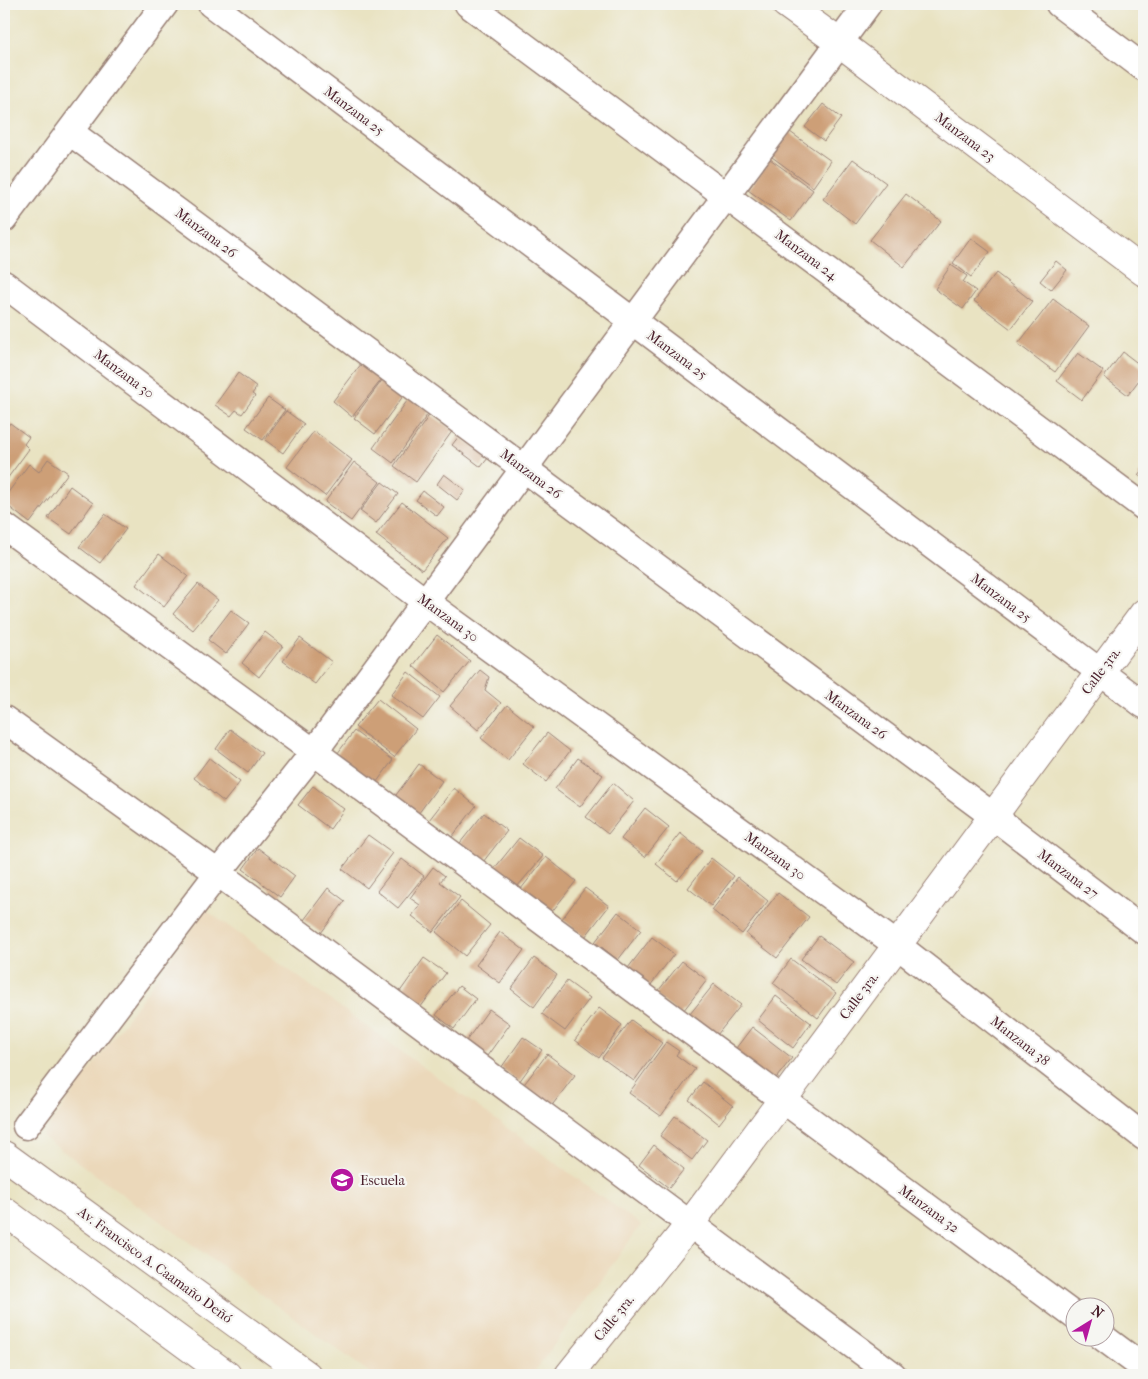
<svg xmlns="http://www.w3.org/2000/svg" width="1148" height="1379" viewBox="0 0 1148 1379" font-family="'IM FELL French Canon',serif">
<rect width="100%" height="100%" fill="#f6f6f2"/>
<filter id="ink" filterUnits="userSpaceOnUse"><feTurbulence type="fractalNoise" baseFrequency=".02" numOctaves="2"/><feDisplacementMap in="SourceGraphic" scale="10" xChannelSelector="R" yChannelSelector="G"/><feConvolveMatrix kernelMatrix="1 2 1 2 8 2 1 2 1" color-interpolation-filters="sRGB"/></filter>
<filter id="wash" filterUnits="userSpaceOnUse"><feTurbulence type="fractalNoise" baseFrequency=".0096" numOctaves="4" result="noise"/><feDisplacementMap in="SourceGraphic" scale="20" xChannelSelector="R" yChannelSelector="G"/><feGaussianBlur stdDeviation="1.12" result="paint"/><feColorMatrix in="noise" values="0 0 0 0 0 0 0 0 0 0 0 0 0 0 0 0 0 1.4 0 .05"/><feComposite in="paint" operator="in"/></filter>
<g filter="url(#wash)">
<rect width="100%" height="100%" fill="#e9e3c2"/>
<path fill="#ebd8ba" d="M206 910 641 1225 532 1375H373L42 1136Z"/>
<g id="blocks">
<path fill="#cd9f77" d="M823 104 841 118 824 141 805 127Z
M790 132 831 161 813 187 772 157Z
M770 159 813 190 791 221 748 190Z
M853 159 886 183 855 224 823 199Z
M906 194 941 221 904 267 870 240Z
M971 238 990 252 971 277 953 263Z
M1056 261 1067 270 1051 290 1040 281Z
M951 265 967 276 963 282 976 291 963 309 935 289Z
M996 273 1032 301 1011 329 974 301Z
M1053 299 1089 326 1055 372 1018 344Z
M1123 352 1144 368V373L1128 395 1104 377Z
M1078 353 1103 371 1082 400 1057 381Z
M362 363 382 379 352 417 333 401Z
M238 373 257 387 252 394 255 396 242 414 236 410 231 416 215 405Z
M383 379 404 395 375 434 354 418Z
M410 397 430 411 393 463 373 448Z
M268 398 285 410 263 440 246 428Z
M286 411 304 424 283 453 265 440Z
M430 414 453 430 416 482 394 466Z
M10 423 29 437 24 444 29 449 4 483V431Z
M314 431 352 460 325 496 287 467Z
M459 436 488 458 481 467 452 445Z
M48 459 68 473 30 523 4 503V498L29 464 39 472Z
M354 462 380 482 351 521 325 502Z
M1144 467V480L1138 475Z
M444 474 465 490 457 500 437 484Z
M382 482 398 494 376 523 360 511Z
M70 486 93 503 71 534 48 518Z
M423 491 444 507 437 516 416 500Z
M402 502 448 538 422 570 376 535Z
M105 514 126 529 100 563 79 547Z
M159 554 188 576 164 607 136 585Z
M198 584 218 600 193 630 173 614Z
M231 610 249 623 226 654 208 640Z
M265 632 283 646 259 677 242 663Z
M437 635 470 661 444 692 413 666Z
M300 638 332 662 315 684 283 661Z
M480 670 489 677 485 690 501 703 478 730 450 706Z
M408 672 440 697 423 719 391 695Z
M378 699 416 729 394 757 355 727Z
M507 705 534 727 508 760 481 738Z
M230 729 262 753 248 773 216 749Z
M354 731 393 760 371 790 332 761Z
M547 733 570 751 546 782 523 764Z
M209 758 240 782 224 802 194 778Z
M578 758 603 775 580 807 555 789Z
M419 764 442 781 416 817 393 799Z
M613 783 634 801 608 834 586 817Z
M313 786 344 809 330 829 298 805Z
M454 788 476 806 452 837 429 820Z
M645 808 669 827 645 857 621 839Z
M484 813 507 831 483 862 460 843Z
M680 833 702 851 677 881 656 864Z
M368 835 393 853 367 888 342 869Z
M519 838 543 856 517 887 494 869Z
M258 848 295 876 280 897 243 869Z
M546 857 576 881 547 918 517 894Z
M711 858 734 876 711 906 688 888Z
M402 859 424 876 398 908 377 891Z
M433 867 445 876 440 882 460 897 433 932 412 916 420 905 410 898Z
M738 877 768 901 742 934 712 910Z
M328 888 345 901 321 933 304 920Z
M585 888 609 906 585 937 562 919Z
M778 893 809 917 777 958 746 934Z
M461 901 490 925 465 956 436 932Z
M618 912 641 930 618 960 595 942Z
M500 932 524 950 500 983 476 965Z
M819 936 854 962 836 985 801 959Z
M652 937 674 954 650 986 628 968Z
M424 958 446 973 420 1008 399 993Z
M534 958 557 975 534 1007 511 989Z
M791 959 836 993 818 1018 773 983Z
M682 961 707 980 680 1015 655 995Z
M567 981 590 998 565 1031 542 1014Z
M714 984 741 1005 713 1040 686 1019Z
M459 986 476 999 454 1029 436 1015Z
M776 996 811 1023 793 1048 758 1020Z
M599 1008 622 1025 599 1058 575 1040Z
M489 1009 510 1024 487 1056 466 1041Z
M631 1020 662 1043 634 1081 602 1058Z
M752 1027 792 1058 769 1087 730 1056Z
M523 1037 542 1050 519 1082 501 1068Z
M666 1042 679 1051 676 1055 695 1069 661 1116 629 1093Z
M547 1054 575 1075 550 1108 522 1087Z
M703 1082 733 1106 719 1124 689 1100Z
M675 1116 707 1140 692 1160 660 1136Z
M654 1145 684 1169 669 1188 639 1165Z"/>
</g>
</g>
<g filter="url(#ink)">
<use href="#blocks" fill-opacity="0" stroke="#9a8176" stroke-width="1"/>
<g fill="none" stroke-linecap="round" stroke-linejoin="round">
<g stroke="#9a8176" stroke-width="29">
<path id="street" d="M211 4 1144 705
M468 4 1144 507
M1059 4 1144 68
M70 132 993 816 1144 931
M4 219 165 4
M4 284 426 602 897 945 1144 1137
M4 526 314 752 1076 1317
M4 719 218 873 893 1375
M26 1126 218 873 314 752 868 4
M1101 1336 1144 1368"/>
</g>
<g stroke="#9a8176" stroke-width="30">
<path id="secondary" d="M786 4 840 43 1144 272
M569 1375 690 1224 1144 613"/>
</g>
<g stroke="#9a8176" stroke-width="30">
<path id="primary" d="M4 1155 307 1375
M4 1211 227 1375"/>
</g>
<use href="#street" stroke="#fff" stroke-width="26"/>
<use href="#secondary" stroke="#fff" stroke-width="28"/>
<use href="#primary" stroke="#fff" stroke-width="28"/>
</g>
</g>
<defs>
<g id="school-disc" transform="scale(1.25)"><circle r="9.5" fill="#b5179e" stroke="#f6f6f2"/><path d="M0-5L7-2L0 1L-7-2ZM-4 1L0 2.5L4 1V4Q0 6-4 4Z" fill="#fff"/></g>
</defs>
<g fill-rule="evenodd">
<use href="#school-disc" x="342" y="1180"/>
</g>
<g text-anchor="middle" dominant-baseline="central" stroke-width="4.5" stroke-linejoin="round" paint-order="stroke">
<g font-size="14" fill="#4a1f2b" stroke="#f6f6f2">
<text transform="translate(354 111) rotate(37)">Manzana 25</text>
<text transform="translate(965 137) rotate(37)">Manzana 23</text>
<text transform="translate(206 233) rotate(37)">Manzana 26</text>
<text transform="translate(806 255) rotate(37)">Manzana 24</text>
<text transform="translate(677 355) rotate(37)">Manzana 25</text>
<text transform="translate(124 374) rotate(37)">Manzana 30</text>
<text transform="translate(531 474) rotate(37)">Manzana 26</text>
<text transform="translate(1001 598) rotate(37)">Manzana 25</text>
<text transform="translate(448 618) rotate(36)">Manzana 30</text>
<text transform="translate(1101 671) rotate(-53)">Calle 3ra.</text>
<text transform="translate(856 715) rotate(36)">Manzana 26</text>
<text transform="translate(775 856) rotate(36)">Manzana 30</text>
<text transform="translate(1068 874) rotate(37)">Manzana 27</text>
<text transform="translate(859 996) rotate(-53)">Calle 3ra.</text>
<text transform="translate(1020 1041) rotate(38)">Manzana 38</text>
<text transform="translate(929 1209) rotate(36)">Manzana 32</text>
<text transform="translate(155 1265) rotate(36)">Av. Francisco A. Caamaño Deñó</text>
<text transform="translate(614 1318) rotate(-51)">Calle 3ra.</text>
</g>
<g font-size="14" fill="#4a1f2b" stroke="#f6f6f2" text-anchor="start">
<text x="360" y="1180">Escuela</text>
</g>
</g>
<rect width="1148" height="1379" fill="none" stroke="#f6f6f2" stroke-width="20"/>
<g transform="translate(1090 1322) rotate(37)"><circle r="24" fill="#f6f6f2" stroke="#b1a0a2"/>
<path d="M0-4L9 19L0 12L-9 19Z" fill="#b5179e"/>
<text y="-8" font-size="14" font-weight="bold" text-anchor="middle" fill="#4a1f2b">N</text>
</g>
</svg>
